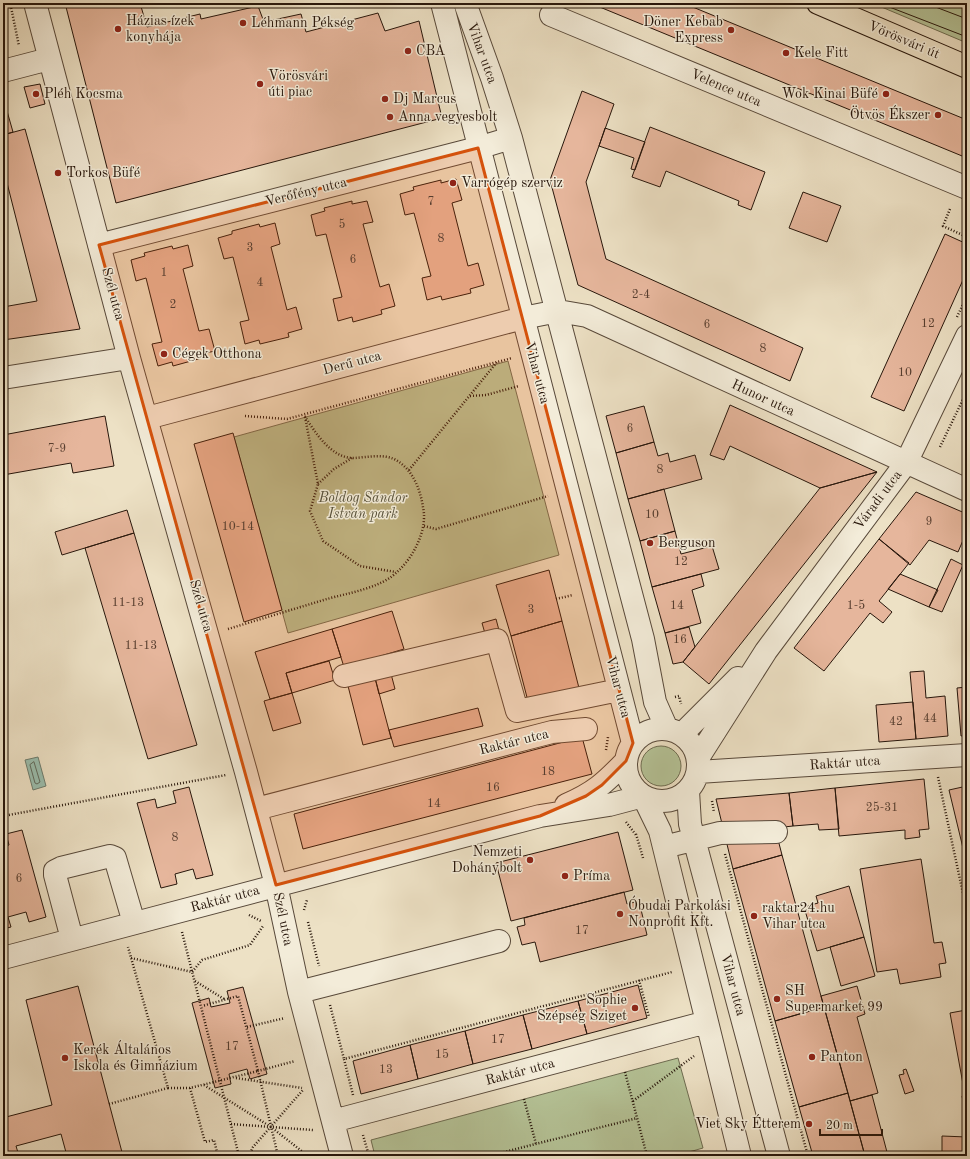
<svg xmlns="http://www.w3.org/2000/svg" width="970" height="1159" viewBox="0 0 970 1159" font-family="'Old Standard TT',serif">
<rect width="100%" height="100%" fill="#ede1c5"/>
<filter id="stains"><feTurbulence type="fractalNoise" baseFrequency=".005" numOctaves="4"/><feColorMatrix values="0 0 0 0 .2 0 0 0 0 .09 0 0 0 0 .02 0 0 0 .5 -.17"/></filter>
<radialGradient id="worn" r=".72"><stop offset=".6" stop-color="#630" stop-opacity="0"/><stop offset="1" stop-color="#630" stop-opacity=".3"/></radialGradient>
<path fill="#b5c397" stroke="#6e6c51" d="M872 3H955L967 8V43Z
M508 361 559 555 288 633 234 437Z
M641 766a20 20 0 1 1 40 0a20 20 0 1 1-40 0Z
M678 1058 703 1148 675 1156H375L371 1140Z"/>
<path fill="#9abeae" stroke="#6c7b6d" d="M38 757 46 786 33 790 25 760Z"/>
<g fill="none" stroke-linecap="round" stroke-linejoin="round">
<path stroke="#606a5c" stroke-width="1" d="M34 762 40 782 37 784 35 783 30 765Z"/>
</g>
<path fill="#e6b69c" stroke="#27160b" d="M65 3H105L106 6 120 3H140L147 27 200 14 201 19 258 6 264 22 301 14 306 32 378 13 385 31 419 21 442 118 116 203Z
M590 3H683L928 104 967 120V158Z
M40 84 45 104 30 108 24 87Z
M582 91 614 104 586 182 606 259 803 348 790 381 578 285 550 180Z
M3 97 13 132 3 135Z
M650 127 765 172 751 210 738 205 739 201 666 171 660 187 632 177Z
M605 128 645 142 635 170 631 169 634 158 599 146Z
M25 129 80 329 3 340V307L37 301 3 167V135Z
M456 179 462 200 452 203 468 266 478 263 484 285 470 289 471 293 442 300 441 296 427 300 422 278 431 276 414 213 405 215 400 194 414 190 413 187 441 180V183Z
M803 192 841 206 827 242 789 228Z
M352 201V204L367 201 373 222 363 224 380 287 389 284 395 306 381 310 382 314 353 322 352 317 338 321 333 299 342 297 326 234 316 236 311 215 325 211 324 208Z
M275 223 280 244 271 247 287 310 296 307 302 329 288 333 289 337 260 344 259 340 245 344 240 322 249 320 233 257 224 259 218 238 232 234V231L259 224 260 227Z
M945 234 967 244V271L904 411 871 397Z
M188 245 193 266 183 269 199 331 209 329 215 351 201 354 202 358 173 366 172 362 158 366 152 344 162 342 146 278 136 281 131 260 145 256 144 253 172 246 173 249Z
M730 405 877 472 820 488 730 446 724 460 710 455Z
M644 406 654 442 616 453 606 416Z
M105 416 114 466 73 473 71 463 3 475V435Z
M233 433 282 610 244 622 194 444Z
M654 442 658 456 668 453 670 462 695 455 702 479 628 499 616 453Z
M877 472 709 684 683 662 820 488Z
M664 489 675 531 640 541 628 499Z
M916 492 967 514V531L958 552 929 540 910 565 879 539Z
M127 510 134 533 62 555 55 532Z
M675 531 681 554 712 546 719 569 652 587 640 541Z
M134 533 197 745 148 759 85 548Z
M879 539 909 563 879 601 892 612 883 623 870 613 824 671 794 648Z
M951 559 963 565 942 612 929 607Z
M549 570 562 621 511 636 496 585Z
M701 574 704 586 692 590 701 623 665 633 652 587Z
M900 574 938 590 929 607 888 589Z
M392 611 404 649 344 667 332 629Z
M496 619 500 634 486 637 482 623Z
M562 621 580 692 529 705 511 636Z
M689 627 695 647 683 662 673 664 665 633Z
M332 629 341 657 286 673 292 693 270 699 255 652Z
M329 661 335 680 292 693 286 673Z
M390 670 395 689 379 694 374 674Z
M924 671 926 698 945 696 948 736 916 739 910 672Z
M374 674 391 738 363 745 347 682Z
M967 687V735L961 736 957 688Z
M292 693 301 723 273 731 264 701Z
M913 702 916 739 879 742 876 705Z
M478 708 483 726 394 747 389 730Z
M582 737 592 774 303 849 294 814Z
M924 779 929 829 919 830 920 837 905 839V830L839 836 835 788Z
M967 786V843L962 844 949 790Z
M189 787 213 875 196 879 193 869 175 874 177 884 161 888 137 803 155 799 157 808 176 803 173 791Z
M835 788 839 829 819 830 818 824 793 826 789 793Z
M789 793 793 826 775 828 782 855 733 869 716 799Z
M22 830 46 917 29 922 26 912 8 917 11 927 3 929V847L9 845 6 834Z
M618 832 633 890 511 921 496 863Z
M967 843V867L962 844Z
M782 855 824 1007 775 1021 733 869Z
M921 859 934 943 942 942 946 963 939 964 941 977 900 984 897 969 877 972 860 869Z
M849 886 864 937 817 951 804 907 818 903 816 896Z
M624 892 627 904 639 901 647 935 540 962 535 942 522 945 517 927 525 925 524 918Z
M864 937 875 976 841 986 830 947Z
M638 985 647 1018 587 1034 578 1001Z
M78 986 123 1156H67L61 1134 16 1146 19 1156H3V1108L6 1117 52 1105 26 1000Z
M857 986 865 1014 857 1017 878 1093 850 1101 821 996Z
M243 987 267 1074 250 1079 247 1069 229 1074 231 1084 215 1088 192 1003 209 998 211 1007 230 1003 227 991Z
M578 1001 587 1034 532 1049 523 1015Z
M824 1007 848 1093 799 1107 775 1021Z
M966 1010 967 1095H965L950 1013Z
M523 1015 532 1049 473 1064 465 1031Z
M465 1031 473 1064 418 1079 410 1045Z
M410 1045 418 1079 361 1094 353 1061Z
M906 1069 914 1091 905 1094 899 1075 904 1074 903 1070Z
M848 1093 865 1156H813L799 1107Z
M872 1095 888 1156H865L850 1101Z
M965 1095H967V1122L962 1096Z
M942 1136 967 1137V1156H942Z"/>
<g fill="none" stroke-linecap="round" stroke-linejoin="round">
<g stroke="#58493a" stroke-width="24">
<path id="minor" d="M35 3 129 358 246 772 276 885 299 992 342 1156
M442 3 633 743
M465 3 492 78 511 138 643 639 655 702 667 729
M551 15 967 188
M3 71 49 59
M99 245 478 148 511 138
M3 378 129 358
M147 418 523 318 558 311 587 316 967 490
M344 676 497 640 517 711 619 690
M626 765a36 36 0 1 1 72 0a36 36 0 1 1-72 0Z
M682 734 738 678
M698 758 766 651 906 463 967 336
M698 772 967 755
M688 791 690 824 779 1156
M566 805C594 793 605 783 626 761
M256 809 552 732 586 729
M664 847 720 833 776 832
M72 939 55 875V871L61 868 110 856 115 858 134 923
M3 958 540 816 609 805 643 796 660 831 740 1156
M299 992 499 941
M333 1121 707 1022"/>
</g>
<g stroke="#27160b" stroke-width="24">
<path id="major" d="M818 3 967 67"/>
</g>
<path stroke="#27160b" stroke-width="2.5" stroke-dasharray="1 2" stroke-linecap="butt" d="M3 7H11L19 46
M950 209 943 226 967 237
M957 317 967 296
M470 396 486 395 519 386
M245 416 287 419 512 358
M305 417 318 484 310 511 323 541 360 566 396 572
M940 447 967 391
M409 470 497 362
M318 484 334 469 352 458
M424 526 436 529 548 496
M556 599 573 595
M228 629C261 619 294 609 327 599 348 593 381 588 397 572 414 557 428 529 423 507 420 488 412 468 394 459 383 454 367 457 355 458 331 459 315 432 304 415
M675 697 679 696 681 704
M606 750 608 737
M938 777 967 912
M712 801 714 812
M3 816 226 775
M626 822 636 835
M636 834 643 858
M725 854 808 1156
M304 910 307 900
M249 915 261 921
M308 922 319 966
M182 932 239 1156
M131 958 192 972 202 960 250 945 263 926
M639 980 649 1017
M195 981 224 999
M330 1005 344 1059
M247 1027 285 1018
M625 1072 647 1156
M236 1078 302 1088
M204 1085 271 1127 313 1130
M168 1088H190L258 1071 238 996 202 1006
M190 1088 205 1142 214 1140 218 1156
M353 1095 344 1059 672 972
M524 1099 536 1144
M633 1101 694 1056
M109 1104 168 1088 128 947
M231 1124 271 1127 308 1156
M363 1135 369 1156
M249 1156 253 1147 303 1090
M278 1156 258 1071 295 1061
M489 1156 637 1118"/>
<use href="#minor" stroke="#f3ecd9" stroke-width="22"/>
<use href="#major" stroke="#ede1c5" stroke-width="22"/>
<path stroke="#27160b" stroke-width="1" d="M879 3 967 37
M925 3 967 19"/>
</g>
<path fill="#d5520c" fill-opacity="0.2" stroke="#d5520c" stroke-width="3" stroke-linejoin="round" d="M478 148 633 743 626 761 602 785 586 796 540 816 276 885 99 245Z"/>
<g fill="#8f2418" stroke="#f3ecd9" stroke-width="1.5">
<circle cx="243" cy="23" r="4"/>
<circle cx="118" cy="29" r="4"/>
<circle cx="731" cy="30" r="4"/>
<circle cx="408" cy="51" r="4"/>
<circle cx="786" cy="53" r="4"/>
<circle cx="260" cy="84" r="4"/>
<circle cx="36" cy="94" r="4"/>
<circle cx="886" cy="94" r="4"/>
<circle cx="385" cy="99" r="4"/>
<circle cx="938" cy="115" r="4"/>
<circle cx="390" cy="117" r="4"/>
<circle cx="58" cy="173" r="4"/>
<circle cx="453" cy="183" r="4"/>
<circle cx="164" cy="354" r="4"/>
<circle cx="650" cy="543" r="4"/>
<circle cx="530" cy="860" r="4"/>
<circle cx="565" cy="876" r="4"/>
<circle cx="620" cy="914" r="4"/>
<circle cx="754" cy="916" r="4"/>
<circle cx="777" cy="999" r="4"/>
<circle cx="635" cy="1008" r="4"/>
<circle cx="812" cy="1057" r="4"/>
<circle cx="65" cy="1058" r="4"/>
<circle cx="809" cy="1124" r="4"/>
</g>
<g text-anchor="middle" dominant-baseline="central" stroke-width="3" stroke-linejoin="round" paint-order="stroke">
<g font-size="12" fill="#573e2f">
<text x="431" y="202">7</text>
<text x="342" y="225">5</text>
<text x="441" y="239">8</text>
<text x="250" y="248">3</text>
<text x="353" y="260">6</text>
<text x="164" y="273">1</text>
<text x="260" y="283">4</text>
<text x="641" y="295">2-4</text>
<text x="173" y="305">2</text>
<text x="928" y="324">12</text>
<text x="707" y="325">6</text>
<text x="763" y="349">8</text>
<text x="905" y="373">10</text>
<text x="630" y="429">6</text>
<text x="57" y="449">7-9</text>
<text x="660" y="470">8</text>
<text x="652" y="515">10</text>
<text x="929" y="522">9</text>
<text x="238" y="527">10-14</text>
<text x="681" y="562">12</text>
<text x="128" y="603">11-13</text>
<text x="677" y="606">14</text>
<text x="856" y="606">1-5</text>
<text x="531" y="610">3</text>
<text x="680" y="640">16</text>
<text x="141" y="646">11-13</text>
<text x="930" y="719">44</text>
<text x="896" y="722">42</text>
<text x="548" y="772">18</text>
<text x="493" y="788">16</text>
<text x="434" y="804">14</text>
<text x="882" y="808">25-31</text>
<text x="175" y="838">8</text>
<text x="19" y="879">6</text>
<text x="582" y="931">17</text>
<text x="498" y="1040">17</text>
<text x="232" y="1047">17</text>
<text x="442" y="1055">15</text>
<text x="386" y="1070">13</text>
</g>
<g font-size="14" fill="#27160b" stroke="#f3ecd9" text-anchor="start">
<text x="126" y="21">Házias ízek<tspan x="126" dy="16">konyhája</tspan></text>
<text x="723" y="22" text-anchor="end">Döner Kebab<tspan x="723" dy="16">Express</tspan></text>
<text x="251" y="23">Léhmann Pékség</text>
<text x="416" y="51">CBA</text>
<text x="794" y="53">Kele Fitt</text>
<text x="268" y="76">Vörösvári<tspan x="268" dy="16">úti piac</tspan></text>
<text x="44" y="94">Pléh Kocsma</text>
<text x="878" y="94" text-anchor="end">Wok Kinai Büfé</text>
<text x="393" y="99">Dj Marcus</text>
<text x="930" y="115" text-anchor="end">Ötvös Ékszer</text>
<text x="398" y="117">Anna vegyesbolt</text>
<text x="66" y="173">Torkos Büfé</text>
<text x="461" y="183">Varrógép szerviz</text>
<text x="172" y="354">Cégek Otthona</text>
<text x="658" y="543">Berguson</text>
<text x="522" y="852" text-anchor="end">Nemzeti<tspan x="522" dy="16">Dohánybolt</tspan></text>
<text x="573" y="876">Príma</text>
<text x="628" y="906">Óbudai Parkolási<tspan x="628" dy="16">Nonprofit Kft.</tspan></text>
<text x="762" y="908">raktar24.hu<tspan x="762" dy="16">Vihar utca</tspan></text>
<text x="785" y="991">SH<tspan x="785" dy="16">Supermarket 99</tspan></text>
<text x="627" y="1000" text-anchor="end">Sophie<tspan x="627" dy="16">Szépség Sziget</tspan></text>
<text x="73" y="1050">Kerék Általános<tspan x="73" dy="16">Iskola és Gimnázium</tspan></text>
<text x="820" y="1057">Panton</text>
<text x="801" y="1124" text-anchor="end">Viet Sky Étterem</text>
</g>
<g font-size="14" fill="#27160b" stroke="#f3ecd9">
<text transform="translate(904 40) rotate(23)">Vörösvári út</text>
<text transform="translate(482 53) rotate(70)">Vihar utca</text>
<text transform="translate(726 88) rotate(23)">Velence utca</text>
<text transform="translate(306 192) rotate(-14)">Verőfény utca</text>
<text transform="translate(113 294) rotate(75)">Szél utca</text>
<text transform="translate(352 363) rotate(-15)">Derű utca</text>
<text transform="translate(537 373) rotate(75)">Vihar utca</text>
<text transform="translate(763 398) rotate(25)">Hunor utca</text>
<text transform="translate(878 500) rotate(-53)">Váradi utca</text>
<text transform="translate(201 606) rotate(74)">Szél utca</text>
<text transform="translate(618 687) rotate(75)">Vihar utca</text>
<text transform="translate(514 742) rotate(-14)">Raktár utca</text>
<text transform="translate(845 763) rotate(-4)">Raktár utca</text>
<text transform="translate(225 899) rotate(-15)">Raktár utca</text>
<text transform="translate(283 919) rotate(78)">Szél utca</text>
<text transform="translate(733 985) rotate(75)">Vihar utca</text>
<text transform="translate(520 1072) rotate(-15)">Raktár utca</text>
</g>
<g font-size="14" font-style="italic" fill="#59533c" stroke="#f3ecd9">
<text x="363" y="498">Boldog Sándor<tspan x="363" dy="16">István park</tspan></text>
</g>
</g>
<rect width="970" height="1159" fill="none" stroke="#ede1c5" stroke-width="16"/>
<rect x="4" y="4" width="962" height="1151" fill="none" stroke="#27160b" stroke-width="2"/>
<rect x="8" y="8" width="954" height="1143" fill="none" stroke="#27160b"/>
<path d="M820 1129v6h62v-6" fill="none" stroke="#27160b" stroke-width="2"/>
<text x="826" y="1129" font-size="12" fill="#27160b" stroke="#f3ecd9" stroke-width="3" paint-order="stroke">20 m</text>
<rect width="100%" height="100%" filter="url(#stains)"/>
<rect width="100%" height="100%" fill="url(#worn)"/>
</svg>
